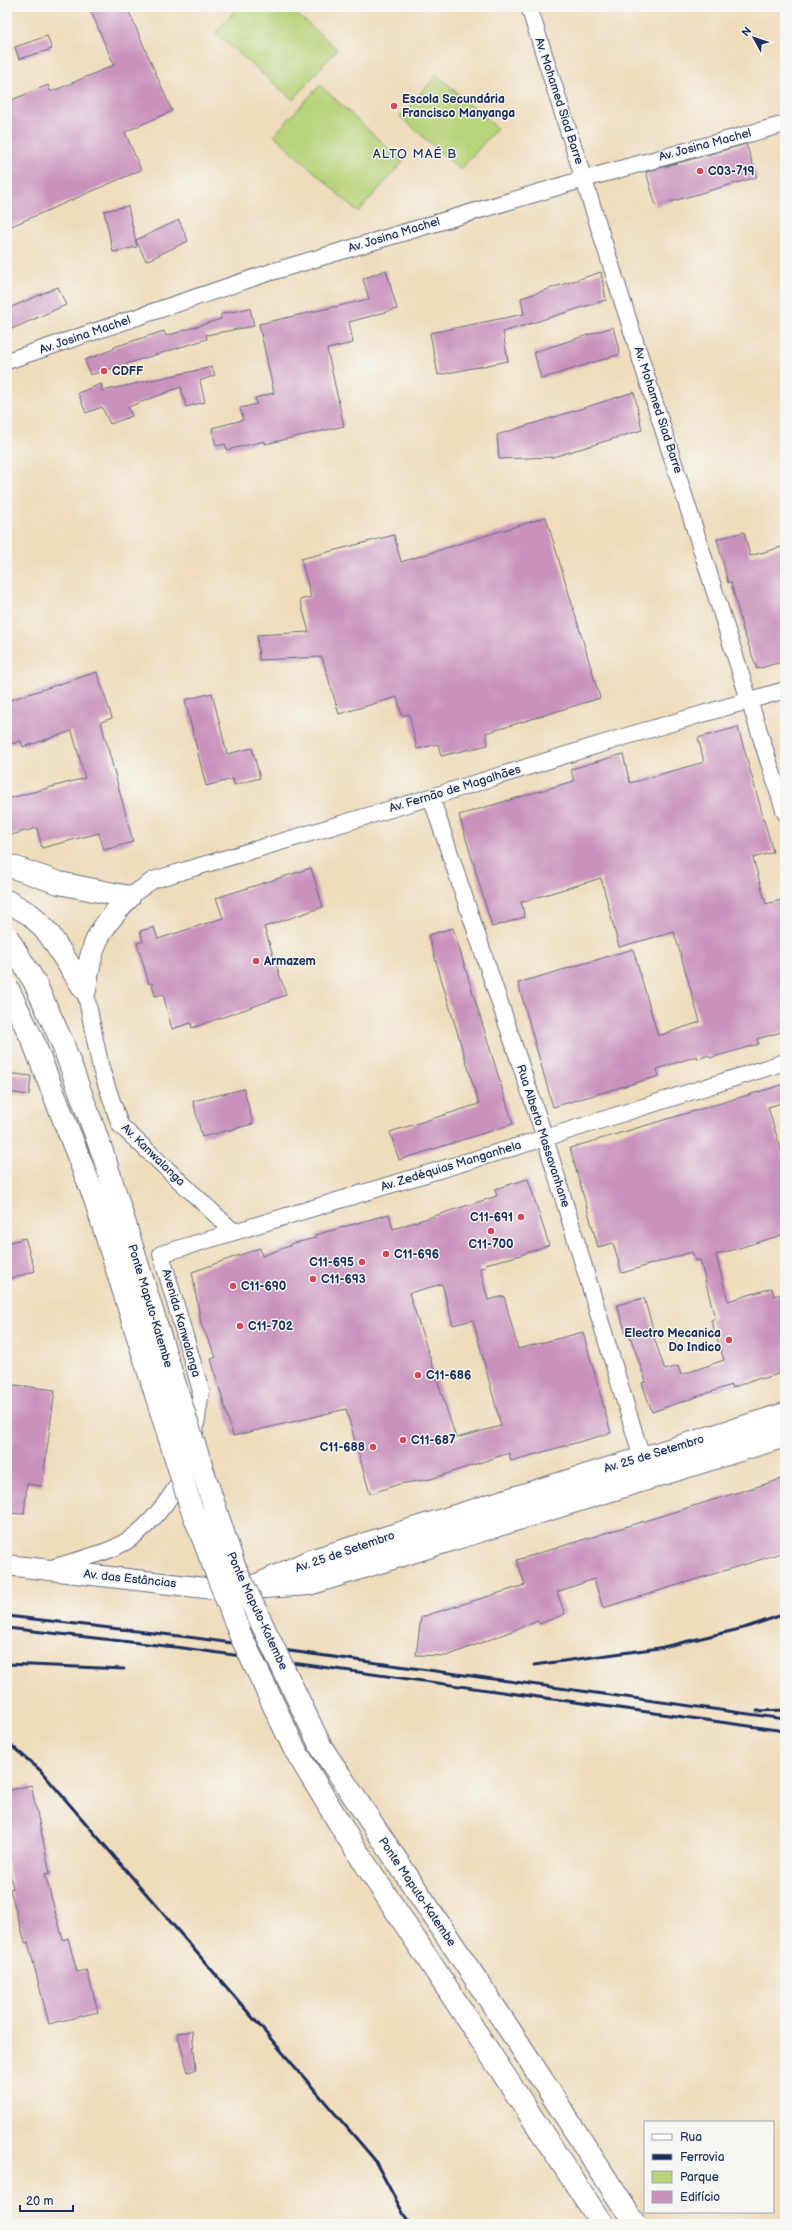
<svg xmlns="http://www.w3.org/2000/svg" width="792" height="2231" viewBox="0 0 792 2231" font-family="'Balsamiq Sans',sans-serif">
<rect width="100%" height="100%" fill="#f6f6f2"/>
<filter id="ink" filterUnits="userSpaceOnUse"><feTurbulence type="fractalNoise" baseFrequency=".025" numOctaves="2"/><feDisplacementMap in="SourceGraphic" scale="8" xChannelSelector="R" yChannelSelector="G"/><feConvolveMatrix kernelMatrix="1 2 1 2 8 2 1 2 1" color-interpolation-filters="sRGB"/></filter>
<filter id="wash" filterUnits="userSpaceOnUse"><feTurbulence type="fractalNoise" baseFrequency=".012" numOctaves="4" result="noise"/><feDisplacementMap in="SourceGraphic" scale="16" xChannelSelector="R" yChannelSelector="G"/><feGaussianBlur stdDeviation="0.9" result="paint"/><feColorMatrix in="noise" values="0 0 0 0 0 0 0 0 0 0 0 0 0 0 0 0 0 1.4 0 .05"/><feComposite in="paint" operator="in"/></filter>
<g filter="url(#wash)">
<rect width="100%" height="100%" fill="#efdcbb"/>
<path fill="#b8d379" stroke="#6a816c" d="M238 7H289L337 49 293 100 215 33Z
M437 75 497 128 460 170 400 116Z
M320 85 403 162 358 212 274 135Z"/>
<g id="blocks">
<path fill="#c992bd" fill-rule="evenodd" d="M89 7H127L172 111 125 132 141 170 7 228V102L48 85 51 92 114 65Z
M47 36 52 49 19 59 15 47Z
M746 144 757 177 656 206 646 172Z
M128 206 137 247 113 252 104 211Z
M179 220 188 241 146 261 136 240Z
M386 270 397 309 349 322 353 343 327 349 344 426 265 444V441L227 450 225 444 216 446 212 428 243 420 240 408 257 404 255 398 274 393 259 324 369 299 363 279Z
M601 272 606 300 503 332 508 361 438 375 430 333 524 314 521 298Z
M58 287 66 305 7 331V309Z
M250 308 254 326 206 335 207 339 90 375 85 360 114 349V347L164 331 166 336 221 319V314Z
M613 327 620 354 541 379 534 352Z
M212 367 215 375 200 381 205 402 186 407 181 387 128 407 132 416 110 424 102 407 86 413 78 393 101 384 102 391Z
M634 392 642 430 553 457 499 459 497 435Z
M546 517 600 698 486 733 488 745 441 756 438 744 417 749 409 714 402 716 397 697 339 714 322 657 259 660 257 635 309 632 300 600 311 597 301 559 394 535 401 562Z
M744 532 750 556 785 546V661L757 669 743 630 731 582 728 583 717 539Z
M97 672 112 718 101 722 133 842 104 850 99 833 42 848 37 828 7 836V799L85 778 72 731 23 747 21 741 7 745V701Z
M212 693 227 754 252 748 260 778 234 785 233 779 206 786 185 700Z
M738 727 773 852 753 858 766 904 781 900 785 913V1031L757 1039 759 1044 710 1058 709 1055 698 1059 697 1056 657 1069 659 1076 553 1107 518 983 633 949 658 1036 700 1022 674 932 619 947 601 878 521 902 525 917 492 927 459 815 574 781 571 769 623 754 630 783 704 762 698 738Z
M311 868 323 907 264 927 286 995 192 1028 191 1023 172 1029 163 994 155 996 152 983 149 984 137 943 143 941 140 931 154 927 158 939 223 918 216 898Z
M453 928 513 1124 399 1160 390 1132 479 1104 428 935Z
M7 1073 31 1076 29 1095 7 1092Z
M785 1084V1102L768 1107 785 1164V1234L716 1255 728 1301 772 1288 774 1296 785 1293V1372L761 1379 760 1377 732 1388 731 1385 652 1412 642 1383 646 1382 630 1336 627 1337 617 1305 644 1298 653 1329H651L665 1370 678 1366 681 1375 724 1360 711 1320 715 1318 700 1260 695 1261 692 1252 622 1273 613 1243 598 1247 570 1148Z
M244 1089 253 1124 202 1137 193 1101Z
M528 1179 549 1245 518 1256 485 1264 486 1267 480 1268 488 1300 504 1296 518 1349 583 1332 611 1433 511 1461 509 1453 431 1479 399 1484 370 1494 346 1409 233 1436 211 1359 216 1357 201 1324 192 1272 260 1248 262 1256 290 1246V1244L316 1238 315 1235 389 1214 393 1229 497 1196 495 1189ZM442 1284 453 1325 473 1320 501 1426 456 1438 409 1293Z
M25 1238 35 1271 7 1280V1243Z
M7 1384 55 1390 42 1486 27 1484 24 1514 7 1513Z
M785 1478V1552L603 1608 594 1579 557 1592 565 1614 539 1624 538 1621 447 1656 416 1655 421 1617 525 1585 517 1560Z
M31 1785 50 1873 45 1874 63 1940 68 1938 77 1972 87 1970 98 2012 49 2024 28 1942 25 1943 10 1889 13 1888 7 1860V1791Z
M192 2031 196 2070 188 2072 177 2033Z"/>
</g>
</g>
<g filter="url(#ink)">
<use href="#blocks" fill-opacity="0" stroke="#656c7f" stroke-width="1"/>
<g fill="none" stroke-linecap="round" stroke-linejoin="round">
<g stroke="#656c7f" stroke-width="18">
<path id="minor" d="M529 7 785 813
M7 361 271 272 584 179 785 124
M431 797 545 1138 645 1468
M129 897 153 880 431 797 627 736 785 690
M85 990 101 1069 120 1125 234 1232
M194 1439 201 1391 161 1254 545 1138 785 1062
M49 1569C70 1562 93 1557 114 1548 144 1535 171 1500 185 1471"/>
</g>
<g stroke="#656c7f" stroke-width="22">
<path id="tertiary" d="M7 1565 222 1590 237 1588"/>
</g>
<g stroke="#656c7f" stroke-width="24">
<path id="secondary" d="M7 865 59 883 129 897
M7 901 31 915 49 934 85 990
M85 990C91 944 97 931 129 897
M253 1587 310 1561 785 1414
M264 1587 309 1584 785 1436"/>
</g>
<use href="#minor" stroke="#fff" stroke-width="16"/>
<use href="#tertiary" stroke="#fff" stroke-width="20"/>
<use href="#secondary" stroke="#fff" stroke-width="22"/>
<path stroke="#1b2f5e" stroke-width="3" d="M7 1616 188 1637 785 1719
M7 1628 183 1648 785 1731
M7 1664 124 1669
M534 1665 659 1648 744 1628 785 1614
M757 1711 785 1710
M7 1742 40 1770 374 2159 409 2224"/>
<g stroke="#656c7f" stroke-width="24" stroke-linecap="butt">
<path id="trunk-bridge" d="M7 937 34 981 62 1042 104 1157 182 1407 234 1566 321 1747 517 2041 635 2224
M7 987 33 1041 95 1199 191 1507 240 1634 294 1748 349 1839 602 2224"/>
</g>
<use href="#trunk-bridge" stroke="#fff" stroke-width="22"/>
</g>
</g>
<g fill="#d1495b" stroke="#f6f6f2" stroke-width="1.5">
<circle cx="394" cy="106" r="4"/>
<circle cx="700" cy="171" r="4"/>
<circle cx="104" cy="371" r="4"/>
<circle cx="256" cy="961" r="4"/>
<circle cx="521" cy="1217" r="4"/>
<circle cx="491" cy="1231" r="4"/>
<circle cx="386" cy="1254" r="4"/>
<circle cx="362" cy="1262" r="4"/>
<circle cx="313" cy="1279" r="4"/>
<circle cx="233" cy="1286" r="4"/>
<circle cx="240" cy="1326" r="4"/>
<circle cx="729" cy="1340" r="4"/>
<circle cx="418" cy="1375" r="4"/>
<circle cx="403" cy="1440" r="4"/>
<circle cx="373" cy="1447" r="4"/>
</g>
<g text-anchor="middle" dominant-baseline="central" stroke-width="3" stroke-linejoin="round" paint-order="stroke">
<g font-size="12" font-weight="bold" fill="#1b2f5e" stroke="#f6f6f2" text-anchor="start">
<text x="402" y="99">Escola Secundária<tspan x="402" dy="14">Francisco Manyanga</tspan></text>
<text x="708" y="171">C03-719</text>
<text x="112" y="371">CDFF</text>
<text x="264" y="961">Armazem</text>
<text x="513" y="1217" text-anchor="end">C11-691</text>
<text x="491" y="1244" text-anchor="middle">C11-700</text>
<text x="394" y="1254">C11-696</text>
<text x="354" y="1262" text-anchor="end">C11-695</text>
<text x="321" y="1279">C11-693</text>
<text x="241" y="1286">C11-690</text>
<text x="248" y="1326">C11-702</text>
<text x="721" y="1333" text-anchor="end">Electro Mecanica<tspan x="721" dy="14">Do Indico</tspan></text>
<text x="426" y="1375">C11-686</text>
<text x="411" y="1440">C11-687</text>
<text x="365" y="1447" text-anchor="end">C11-688</text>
</g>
<g font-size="12" fill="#1b2f5e" stroke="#f6f6f2">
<text transform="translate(559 101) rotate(72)">Av. Mohamed Siad Barre</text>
<text transform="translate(705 145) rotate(-15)">Av. Josina Machel</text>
<text transform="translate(394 235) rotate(-17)">Av. Josina Machel</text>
<text transform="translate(85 335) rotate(-19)">Av. Josina Machel</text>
<text transform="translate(658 410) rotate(72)">Av. Mohamed Siad Barre</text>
<text transform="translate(455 789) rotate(-17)">Av. Fernão de Magalhães</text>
<text transform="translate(543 1136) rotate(72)">Rua Alberto Massavanhane</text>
<text transform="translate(153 1155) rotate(44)">Av. Kanwalanga</text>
<text transform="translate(451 1166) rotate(-17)">Av. Zedéquias Manganhela</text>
<text transform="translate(150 1306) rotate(73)">Ponte Maputo-Katembe</text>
<text transform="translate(181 1323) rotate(74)">Avenida Kanwalanga</text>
<text transform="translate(654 1454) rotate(-17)">Av. 25 de Setembro</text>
<text transform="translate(345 1552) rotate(-19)">Av. 25 de Setembro</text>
<text transform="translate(130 1579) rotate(6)">Av. das Estâncias</text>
<text transform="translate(257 1611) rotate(65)">Ponte Maputo-Katembe</text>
<text transform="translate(417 1892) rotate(56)">Ponte Maputo-Katembe</text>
</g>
<g font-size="13" letter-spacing="1" fill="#1b2f5e" stroke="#f6f6f2">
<text x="415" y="154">ALTO MAÉ B</text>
</g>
</g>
<rect width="792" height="2231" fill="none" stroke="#f6f6f2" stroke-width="24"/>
<rect x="644" y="2121" width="130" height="92" fill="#f6f6f2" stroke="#9ea6b7"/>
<rect x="652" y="2134" width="20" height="6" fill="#ffffff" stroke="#9ea6b7"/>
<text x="680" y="2141" font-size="12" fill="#1b2f5e">Rua</text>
<rect x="652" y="2154" width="20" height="6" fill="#1b2f5e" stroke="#9ea6b7"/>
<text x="680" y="2161" font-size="12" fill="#1b2f5e">Ferrovia</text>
<rect x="652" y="2171" width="20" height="12" fill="#b8d379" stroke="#9ea6b7"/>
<text x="680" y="2181" font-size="12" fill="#1b2f5e">Parque</text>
<rect x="652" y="2191" width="20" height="12" fill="#c992bd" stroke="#9ea6b7"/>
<text x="680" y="2201" font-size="12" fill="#1b2f5e">Edifício</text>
<g transform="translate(754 38) rotate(310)" stroke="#f6f6f2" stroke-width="3" paint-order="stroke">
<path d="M0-3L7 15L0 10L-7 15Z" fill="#1b2f5e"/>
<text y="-6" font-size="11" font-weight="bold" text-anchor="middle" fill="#1b2f5e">N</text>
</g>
<path d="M20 2205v6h53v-6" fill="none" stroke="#1b2f5e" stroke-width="2"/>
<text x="26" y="2205" font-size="12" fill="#1b2f5e" stroke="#f6f6f2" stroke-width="3" paint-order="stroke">20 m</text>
</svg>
